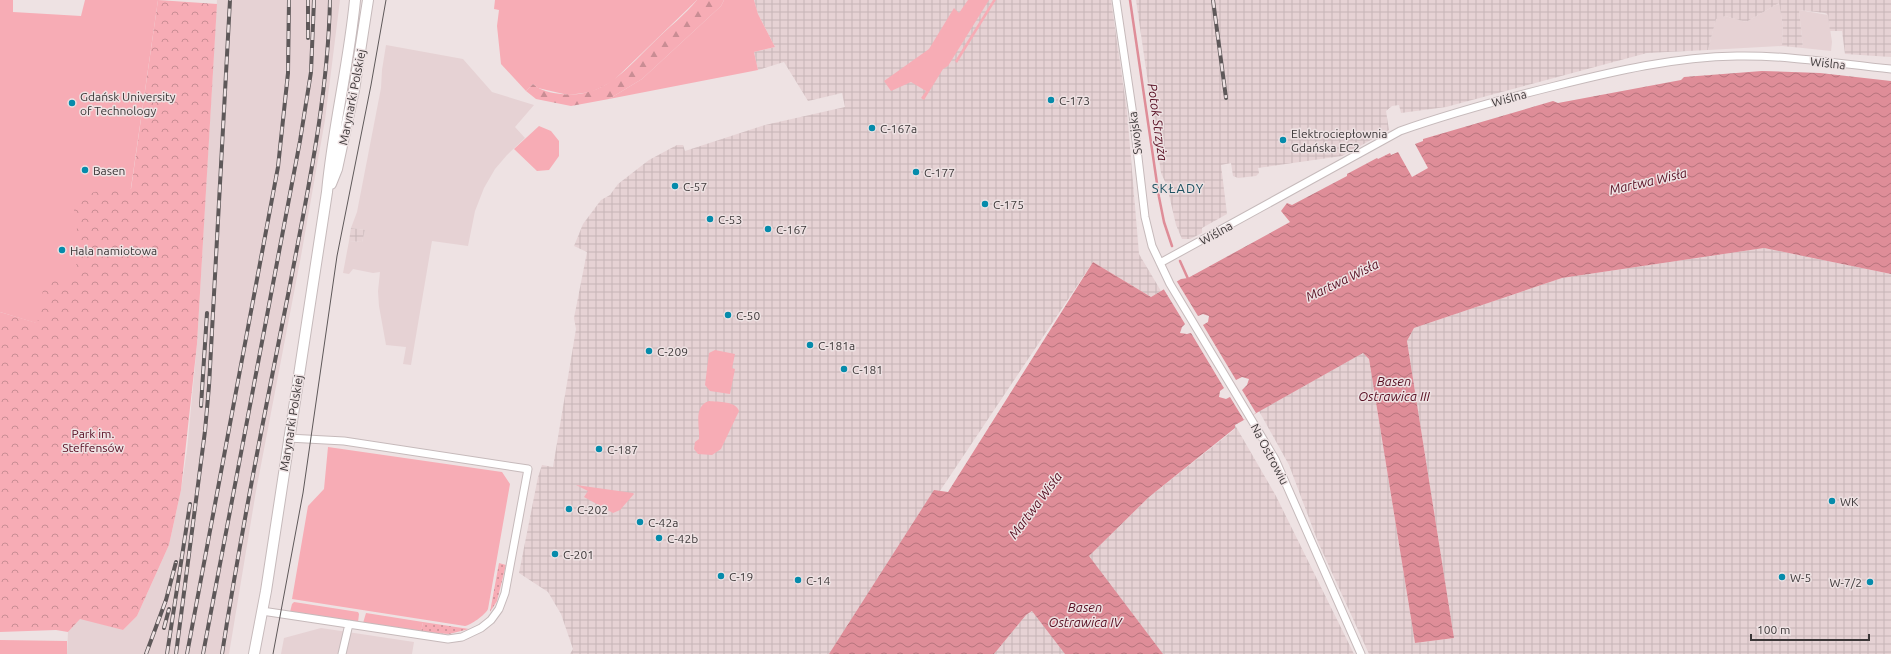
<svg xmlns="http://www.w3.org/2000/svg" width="1891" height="654" viewBox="0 0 1891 654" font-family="Ubuntu,sans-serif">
<defs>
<pattern id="industrial-grid" width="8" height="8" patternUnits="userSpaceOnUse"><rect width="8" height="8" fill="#e6d2d4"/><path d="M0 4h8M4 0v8" fill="none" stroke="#c6b5b7"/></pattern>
<pattern id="forest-firs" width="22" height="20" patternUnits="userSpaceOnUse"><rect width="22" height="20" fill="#f7acb5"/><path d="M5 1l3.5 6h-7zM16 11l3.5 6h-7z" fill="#c98d94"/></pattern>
<pattern id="park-crowns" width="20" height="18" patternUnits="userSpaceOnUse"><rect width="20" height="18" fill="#f7acb5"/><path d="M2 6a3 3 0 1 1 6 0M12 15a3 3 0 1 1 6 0" fill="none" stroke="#c98d94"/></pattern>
<pattern id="garden-dots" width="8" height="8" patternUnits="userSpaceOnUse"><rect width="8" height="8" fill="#f7acb5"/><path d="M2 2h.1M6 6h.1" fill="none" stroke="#c98d94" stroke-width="1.8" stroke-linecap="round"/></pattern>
<pattern id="water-waves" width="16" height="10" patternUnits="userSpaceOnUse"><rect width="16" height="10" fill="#df8d98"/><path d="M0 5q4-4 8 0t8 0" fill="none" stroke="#b6747d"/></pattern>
</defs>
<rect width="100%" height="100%" fill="#eee2e3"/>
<path fill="#e6d2d4" d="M217 0H340L325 120 301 256 256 491 229 654H67L68 632 80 618 123 630 137 616 169 545 181 490 187 450 197 344Z
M1779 3 1783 26 1782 46 1708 50 1716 18 1725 16 1746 22Z
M1799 10 1828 15 1832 42 1831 51 1803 48Z
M386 45 463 59 492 92 534 105 515 127 525 138 507 155 495 169 484 188 475 211 468 246 432 241 411 365 403 364 406 347 386 345 379 306 378 291 380 272 373 273 353 269 349 274 343 273 349 241 362 242 365 230 351 228 357 212 381 88 382 70Z
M321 628 414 642 412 654H281L284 638Z"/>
<path fill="url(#industrial-grid)" d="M754 0H1111L1127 111 1139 254 1161 291 1151 297 1093 262 831 654H570L573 649 561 614 548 592 519 573 538 477 542 465 553 467 576 329 574 318 587 252 574 246 583 224 601 200 610 195 618 184 649 160 677 145H683L685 151 765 125 845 107 842 93 808 101 784 62 758 70 754 52 775 47 758 14Z
M1136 0H1891V57L1845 54 1842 31H1830L1828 15 1825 13 1799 10 1803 48 1782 46 1783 26 1779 3 1746 22 1725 16 1716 19 1708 50 1647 53 1446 107 1401 113 1399 105 1392 106 1386 111 1389 130 1342 156 1258 168 1259 173 1256 176 1238 178 1233 176 1231 163 1221 165 1227 214 1202 228V233L1190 239H1182L1176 225 1167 186 1161 173Z
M351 228 365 230 362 242 349 241Z
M1764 248 1891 274V654H1369L1318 542 1289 465 1259 411 1363 353 1369 359 1415 643 1454 638 1407 341 1414 328 1562 278Z
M1235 425 1276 496 1354 654H994L1026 615 1033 611 1149 497 1235 429Z"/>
<path fill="#f7acb5" d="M0 0H13V12L81 16 85 0H158L124 236V350L0 312Z
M495 0H697L613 81 602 87 591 92 568 95 538 88 533 84 526 91 501 64 497 26 499 10 494 9Z
M724 0H754L758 14 775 47 754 52 758 70 609 99 642 79 721 6Z
M968 0H989L948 66 943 69 924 100 921 98 926 91 911 82 891 91 884 81 929 49 954 8 959 13Z
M993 0H996L957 63 955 61Z
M539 126 551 131 559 141V156L549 170 537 171 514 149Z
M715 350 735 354 732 368 735 369 730 394 710 391 705 385 709 353Z
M709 401C718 402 736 401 739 411L721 449 712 455 698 454 694 449 695 442 699 439C700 426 693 406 709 401Z
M328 447 502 472 510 484 488 609C485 615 471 625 465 626L292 599 308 506 324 489Z
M576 485 633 493 634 494 620 510 613 513 584 497 588 491Z
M294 602 358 612 359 614 358 622 290 612 292 604Z
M366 613 423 622 421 632 363 623Z
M0 640 67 641V654H0Z"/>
<path fill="url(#forest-firs)" d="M697 0H724L721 6 642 79 609 99 571 106 536 99 526 91 533 84C541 91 551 93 561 94 604 99 627 68 655 41 669 27 685 15 697 0Z"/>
<path fill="url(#park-crowns)" d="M158 0 217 4 197 344 181 490 169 545 137 616 123 630 80 619 68 632 56 630 0 632V312L37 323 42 306 43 280 76 281 77 223 74 222V199L112 186 131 189Z"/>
<path fill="url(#garden-dots)" d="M499 563 506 565 497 601 490 612Z
M423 622 469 629 449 634 421 632Z"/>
<path fill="url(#water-waves)" d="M1762 71 1820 73 1891 81V274L1764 248 1562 278 1414 328 1407 341 1454 638 1415 643 1369 359 1363 353 1235 425V428L1149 497 1089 556 1163 654H1065L1032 611 1026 615 994 654H829L934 490 948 492 1093 262 1151 297 1181 279 1188 278 1290 222 1281 211 1287 203 1292 205 1347 176V174L1377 158 1378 159 1390 153 1391 155 1398 152 1412 177 1428 168 1415 144 1423 141V139L1553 101 1558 103 1681 80 1684 77Z"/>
<path fill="#eee2e3" d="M1176 280 1198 316 1203 314 1209 316 1208 322 1203 325 1236 380 1242 377 1249 379 1247 385 1242 390 1256 413 1244 420 1230 397 1226 399 1219 397 1220 391 1224 388 1191 333 1187 334 1180 333 1182 327 1185 324 1163 288Z"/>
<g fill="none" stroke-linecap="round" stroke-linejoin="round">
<path stroke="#df8d98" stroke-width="2.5" d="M1130 0 1159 197 1164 222 1172 246
M1180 261 1189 281"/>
<g stroke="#c6babb" stroke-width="9">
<path id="street" d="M1116 0 1133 115 1145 217 1152 246 1170 284 1275 459 1361 654
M1160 263 1400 131C1451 113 1503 99 1555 86 1615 71 1674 57 1737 56 1788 55 1840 64 1891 69
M262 611 448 639 462 637 481 628 491 620 499 609 505 593 528 469 344 441 288 438
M342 654 349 624"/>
</g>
<g stroke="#c6babb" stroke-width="12">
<path id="secondary" d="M331 184 337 169 354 90 368 0
M254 654 266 591 327 192C333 127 349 64 355 0"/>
</g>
<use href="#street" stroke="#fff" stroke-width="7"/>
<use href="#secondary" stroke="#fff" stroke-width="10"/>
<path stroke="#5e5859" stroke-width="1" d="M273 654 303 493 337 256 371 85 386 0"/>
<g stroke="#5e5859" stroke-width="4">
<path id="rail" d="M1213 0 1226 98
M308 38V0
M201 406 207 313
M164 628 169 609
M146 654 166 600 176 562
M167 654 190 504
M176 654 205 431 209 386 230 0
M187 654 278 167 288 73 289 0
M203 654 300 141 311 72 314 0
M222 654C241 532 265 411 289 290 307 194 328 98 330 0"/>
</g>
<use href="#rail" stroke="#eee2e3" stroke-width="2.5" stroke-dasharray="8" stroke-linecap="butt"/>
</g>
<g fill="#058bab" stroke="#eee2e3" stroke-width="1.5">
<circle cx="1051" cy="100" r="4"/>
<circle cx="72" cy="103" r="4"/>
<circle cx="872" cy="128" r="4"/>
<circle cx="1283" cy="140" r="4"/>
<circle cx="85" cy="170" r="4"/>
<circle cx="916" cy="172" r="4"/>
<circle cx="675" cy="186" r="4"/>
<circle cx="985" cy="204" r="4"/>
<circle cx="710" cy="219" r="4"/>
<circle cx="768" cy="229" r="4"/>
<circle cx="62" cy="250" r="4"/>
<circle cx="728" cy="315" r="4"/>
<circle cx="810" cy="345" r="4"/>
<circle cx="649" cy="351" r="4"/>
<circle cx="844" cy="369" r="4"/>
<circle cx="599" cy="449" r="4"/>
<circle cx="1832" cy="501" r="4"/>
<circle cx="569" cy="509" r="4"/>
<circle cx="640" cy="522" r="4"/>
<circle cx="659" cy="538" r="4"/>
<circle cx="555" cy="554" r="4"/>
<circle cx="721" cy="576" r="4"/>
<circle cx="1782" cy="577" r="4"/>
<circle cx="798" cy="580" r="4"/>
<circle cx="1870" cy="582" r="4"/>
</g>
<g text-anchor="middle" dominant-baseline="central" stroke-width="3" stroke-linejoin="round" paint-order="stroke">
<g font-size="12" fill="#3c3738" stroke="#eee2e3">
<text transform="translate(1828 63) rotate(6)">Wiślna</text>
<text transform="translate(352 97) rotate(-79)">Marynarki Polskiej</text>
<text transform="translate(1509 98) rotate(-15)">Wiślna</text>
<text transform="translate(1135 133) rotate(-97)">Swojska</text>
<text transform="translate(1216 233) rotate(-29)">Wiślna</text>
<text transform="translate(291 423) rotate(-81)">Marynarki Polskiej</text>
<text transform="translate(1270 454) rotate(62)">Na Ostrowiu</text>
</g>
<g font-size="12" fill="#3c3738" stroke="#eee2e3" text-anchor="start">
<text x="80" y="96">Gdańsk University<tspan x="80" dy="14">of Technology</tspan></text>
<text x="1059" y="100">C-173</text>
<text x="880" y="128">C-167a</text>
<text x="1291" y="133">Elektrociepłownia<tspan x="1291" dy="14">Gdańska EC2</tspan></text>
<text x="93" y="170">Basen</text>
<text x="924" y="172">C-177</text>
<text x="683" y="186">C-57</text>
<text x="993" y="204">C-175</text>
<text x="718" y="219">C-53</text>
<text x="776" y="229">C-167</text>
<text x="70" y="250">Hala namiotowa</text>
<text x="736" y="315">C-50</text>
<text x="818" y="345">C-181a</text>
<text x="657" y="351">C-209</text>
<text x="852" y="369">C-181</text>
<text x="607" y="449">C-187</text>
<text x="1840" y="501">WK</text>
<text x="577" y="509">C-202</text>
<text x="648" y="522">C-42a</text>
<text x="667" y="538">C-42b</text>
<text x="563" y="554">C-201</text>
<text x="729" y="576">C-19</text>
<text x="1790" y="577">W-5</text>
<text x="806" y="580">C-14</text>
<text x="1862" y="582" text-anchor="end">W-7/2</text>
</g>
<g font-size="12" fill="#540a1f" stroke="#eee2e3">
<text x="93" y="433">Park im.<tspan x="93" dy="14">Steffensów</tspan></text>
</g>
<g font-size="13" font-style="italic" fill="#550b1f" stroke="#eee2e3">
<text transform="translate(1158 122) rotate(82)">Potok Strzyża</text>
<text transform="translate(1648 181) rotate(-13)">Martwa Wisła</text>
<text transform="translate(1342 280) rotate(-26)">Martwa Wisła</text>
<text x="1394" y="381">Basen<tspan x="1394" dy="15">Ostrawica III</tspan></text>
<text transform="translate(1035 505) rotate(-53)">Martwa Wisła</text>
<text x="1085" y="607">Basen<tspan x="1085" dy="15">Ostrawica IV</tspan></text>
</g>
<g font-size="13" letter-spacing="1" fill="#1d5161" stroke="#eee2e3">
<text x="1178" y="188">SKŁADY</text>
</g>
</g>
<path d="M1751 634v6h118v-6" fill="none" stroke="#3c3738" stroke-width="2"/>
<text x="1757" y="634" font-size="12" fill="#3c3738" stroke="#eee2e3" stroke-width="3" paint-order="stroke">100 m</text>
</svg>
